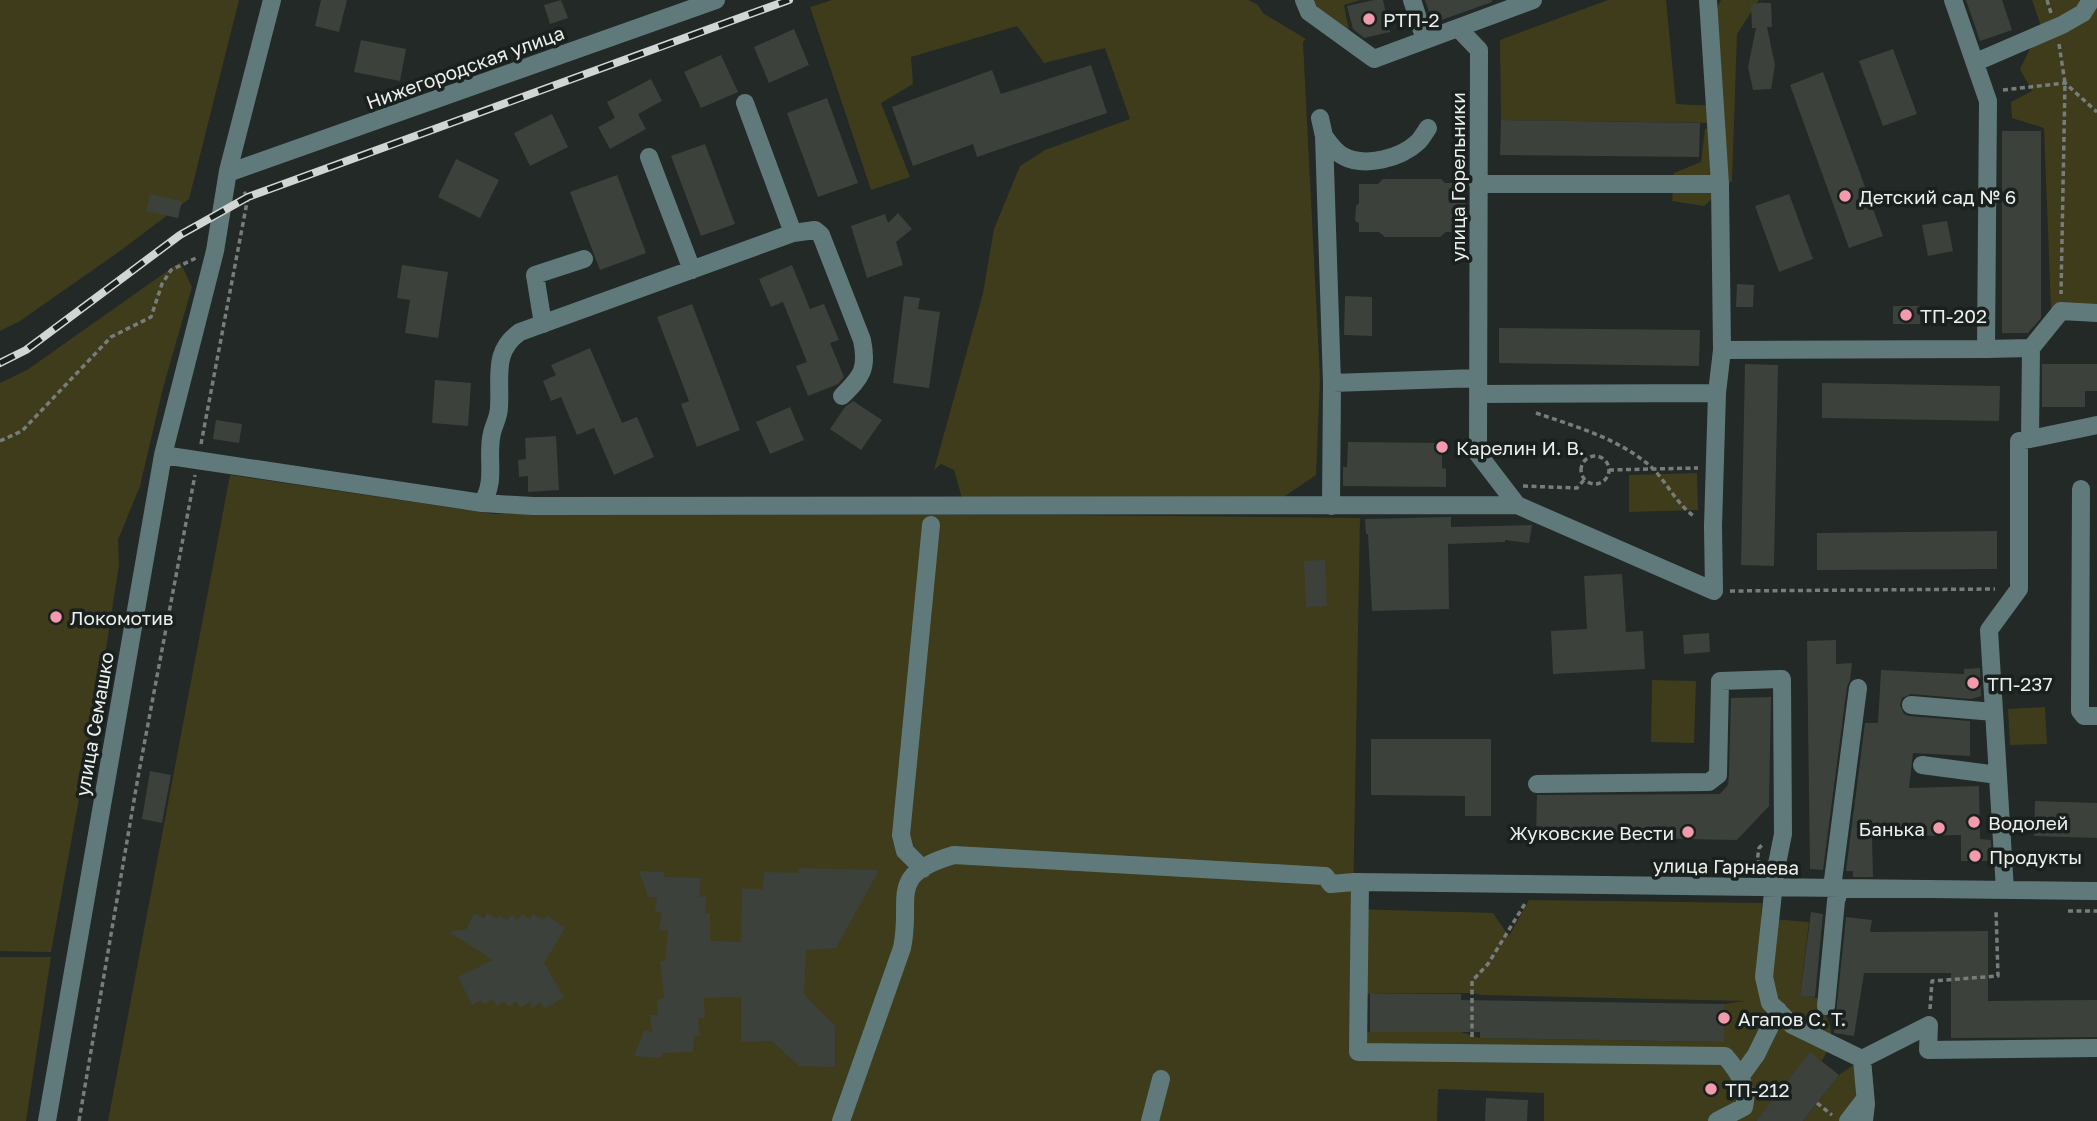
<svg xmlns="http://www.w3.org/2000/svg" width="2097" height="1121" viewBox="0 0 2097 1121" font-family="'Golos Text',sans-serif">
<rect width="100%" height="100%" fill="#222926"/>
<path fill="#3e3c1b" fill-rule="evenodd" d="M0 0H239L189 199 120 251 20 321 0 331Z
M832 0H1248L1258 5 1263 13 1306 39 1303 42 1320 378 1316 475 1273 504 962 498 954 470 941 464 934 470 983 293 994 229 1020 166 1045 150 1130 119 1105 48 1044 63 1017 26 911 57 913 84 881 103 910 177 871 190 810 7Z
M1312 0H1360L1344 5 1349 31 1315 7Z
M1608 0H1666L1676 104 1715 106 1716 123 1501 120 1500 40Z
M1721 0H1759L1737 34 1732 181 1704 206 1672 201 1674 173 1701 162 1705 129 1718 124 1714 14Z
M2032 0H2097V316L2051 309 2044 128 2012 118 2011 102 2032 91 2020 69 2041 26Z
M180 262 192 287 163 388 140 486 118 540 119 565 103 668 51 952 0 951V383L27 370Z
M1697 473 1698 510 1629 512V475Z
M230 475 494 514 1059 515 1360 518 1353 909 1493 913 1509 936 1529 900 1762 903 1761 918 1809 922 1800 995 1817 998C1831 1026 1838 1032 1822 1061L1810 1053 1756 1121H1544V1093L1438 1089 1437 1121H108ZM1472 993 1481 995 1745 1001 1724 1004 1723 1042 1480 1038 1461 1032H1364V994Z
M1652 680 1696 681 1694 743 1651 742Z
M2045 707 2047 744 2010 745 2008 709Z
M0 957H51L26 1121H0Z
M1862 1059 1865 1099 1848 1121H1803L1839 1075Z"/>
<path fill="#3d413b" d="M321 0H347L339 32 315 26Z
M561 0 568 18 550 24 544 5Z
M1374 0H1383L1390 32 1364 38 1353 29 1347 6Z
M1425 0H1492V2L1433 23Z
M1761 0 1762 3H1771L1772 27H1767L1775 65 1771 89 1753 90 1748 67 1756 28H1752L1751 4 1761 3Z
M1966 0H2002L2012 30 1980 41Z
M794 29 809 65 769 83 754 47Z
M361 40 406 49 400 81 354 72Z
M1893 49 1917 114 1883 126 1859 61Z
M721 55 738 92 701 108 684 72Z
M1091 65 1107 113 977 157 973 144 913 166 892 107 992 70 1001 94Z
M1823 72 1883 236 1849 248 1790 85Z
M651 79 662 101 638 114 646 129 610 149 598 127 615 118 607 102Z
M827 98 858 183 818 197 787 113Z
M552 114 568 147 530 166 514 133Z
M1501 120 1700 123 1699 157 1500 155Z
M2002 131H2041V318L2028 333H2002Z
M705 144 735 224 701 236 671 156Z
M456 159 499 180 480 218 438 197Z
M617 175 646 253 600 270 570 192Z
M1383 179H1441L1445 183H1466L1465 232H1446L1440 237H1385L1379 232H1359V223L1355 221 1356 206 1359 203V184H1378Z
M150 194 182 201 178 218 146 211Z
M1789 194 1813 259 1779 272 1755 206Z
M898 213 912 229 896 242 903 265 867 278 851 226 885 214 888 223Z
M1947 221 1953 251 1928 256 1922 225Z
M402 265 448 272 438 338 405 333 410 300 397 298Z
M792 265 810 309 824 304 839 340 830 343 844 377 838 384 808 396 796 366 807 362 783 302 771 307 759 279Z
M1737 284 1754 285 1753 307H1736Z
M904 296 920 298 918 309 940 312 929 388 893 383Z
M1345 296 1372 297V336L1344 335Z
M692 304 740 430 697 447 681 404 689 401 657 317Z
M1893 306H1920V324H1893Z
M1499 328 1700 330 1699 366 1499 363Z
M590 348 622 423 637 417 654 457 614 475 594 428 577 435 561 397 551 401 543 381 556 375 551 365Z
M1745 364 1778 365 1774 566 1741 565Z
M2042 364H2097V391H2085V407H2042Z
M435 380 471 383 468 426 432 423Z
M1822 383 2000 386 1999 421 1822 418Z
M853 401 882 420 861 450 830 429 845 407Z
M790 407 804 440 770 454 756 422Z
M216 420 242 424 239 443 213 439Z
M556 436 559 490 528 492V476L519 477 518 460 526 459 525 438Z
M1348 442 1442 443V468L1446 469V487L1343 486V467H1347Z
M1451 517V527L1532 525 1529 543 1505 540V542L1448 544 1449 609 1372 611 1368 534H1366L1365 519Z
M1997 531V569L1817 570V533Z
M1325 560 1327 606 1306 607 1304 561Z
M1622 574 1626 632 1643 631 1645 669 1553 674 1551 631 1587 629 1584 576Z
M1709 633 1710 652 1684 654 1683 635Z
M1836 640V664L1852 663 1850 680 1847 687 1823 870 1810 869 1807 641Z
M1980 668 1981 696 1971 699 1911 694 1902 698 1900 705 1904 714 1909 716 1970 721V756L1913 753 1909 788 1979 786 1980 839 1991 840 1992 861H1961V835L1872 837 1873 877H1853V871H1846L1865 723H1878L1881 670 1964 674V669Z
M1771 697 1769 806 1737 840 1536 836 1537 795 1720 794 1728 785 1729 775 1731 698Z
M1371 739H1491V816H1465V796L1371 795Z
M150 771 171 775 162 823 142 819Z
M2035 801 2097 803V838L2034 836Z
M799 868 879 870 836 948 806 950 804 994 835 1026V1067L799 1066 772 1041 741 1042V997L704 998 705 1018H698L700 1036H694L693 1052 662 1053 661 1058 634 1056 644 1030 652 1032 650 1015H658L657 1000 664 997 660 961H665L668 931 659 930 662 913 655 912 657 897H648L639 871 663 872 665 877 701 878 699 897 706 896 705 914 710 913V941L741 942 742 889H763L764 872 798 873Z
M1811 912 1823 914 1815 997 1800 996Z
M475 913 484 919 487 913 496 919 499 915 507 920 512 914 517 920 522 914 530 919 533 914 543 920 547 915 565 928 544 963 564 997 544 1009 541 1002 532 1008 530 1002 520 1008 517 1001 508 1007 505 1001 496 1006 493 999 483 1005 481 1000 472 1005 458 977 493 960 449 932 466 929Z
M1846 917 1872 920 1870 932 1988 931V1001L2097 1000V1037L1951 1038V973H1864L1854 1036 1834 1033Z
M1370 994H1461V1000L1724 1004V1042L1480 1038V1032H1370Z
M1810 1052 1839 1075 1803 1121H1756Z
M1486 1098 1528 1100 1527 1121H1485Z"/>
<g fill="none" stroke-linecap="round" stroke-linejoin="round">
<path stroke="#777d7b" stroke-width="3.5" stroke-dasharray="5 3.5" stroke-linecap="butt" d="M2047 0 2051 13
M2059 44 2065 83 2061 294
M2003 90 2065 83 2097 112
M1536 413C1574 426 1617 438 1649 465 1667 481 1675 503 1695 517
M0 441 22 431 111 337 151 317 162 284 171 270 196 258
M201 444 248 197 244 192
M1581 470a14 14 0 1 1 28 0a14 14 0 1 1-28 0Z
M1609 470 1698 468
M1523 486 1577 488 1584 480
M1730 591 1995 589
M1761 862H1757L1759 848 1763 844
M2068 911H2097
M1930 1009 1932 981 1998 976 1996 910
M1472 1037V981L1488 964 1526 902
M1817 1103 1832 1115
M79 1121 138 777 195 475"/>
<path stroke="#607a7c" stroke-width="18" d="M1304 0 1309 12 1374 59 1533 0
M1412 0 1425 40
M1953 0 1988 101 1986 349 2031 348 2030 439 2019 441V589L1989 630 2005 890
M1458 28 1479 50 1478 454 1517 505
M1976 62 2062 25 2083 13 2091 0
M745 103 793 233
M1320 118 1324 136 1332 383 1478 378
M1324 136C1329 143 1335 152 1343 156 1365 168 1401 158 1418 142 1422 138 1425 132 1428 128
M649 157 692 270
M228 173 716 0
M1478 184H1720
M543 324 535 275 584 259
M2031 348 2061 311 2097 313
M1722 350 1986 349
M1478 394 1717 393
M2030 439 2097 425
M163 455 482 503 533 506 1517 505 1714 591 1713 526 1717 393 1722 350 1720 184 1708 0
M2081 489 2080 711 2084 716H2097
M482 503C497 480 486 458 492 433 494 424 499 417 499 407 501 378 492 351 520 332L793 233 815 230 821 235 862 340C868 369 862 376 842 396
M1331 506 1332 383
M1911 705 1994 712
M1922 765 1998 775
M1537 784 1709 782 1718 775 1720 681 1782 679 1783 834 1775 874 1764 977 1770 1003 1792 1025 1862 1059 1866 1104 1864 1121
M923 869 905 851 901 835 931 525
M1360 882 1358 1052 1725 1056C1738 1071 1749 1087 1744 1107L1717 1121
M1832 888 1858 688
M1826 1006 1836 901 1840 888
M1862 1059 1929 1025 1928 1050 2097 1048
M1740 1077 1756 1055 1778 1010
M47 1121 163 455 215 251 228 171 272 0
M841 1121 902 948C913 897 885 875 954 855L1325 876 1331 884 1354 882 2097 891
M1150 1121 1161 1079
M1848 1121 1865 1099"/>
<g stroke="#d1d6d4" stroke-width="8">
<path id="rail" d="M0 363 26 350 180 235 248 197 789 0"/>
</g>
<use href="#rail" stroke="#19201d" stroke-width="5" stroke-dasharray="16" stroke-linecap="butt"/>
</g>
<g fill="#f39aac" stroke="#19201d" stroke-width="2.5">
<circle cx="1369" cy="19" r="7"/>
<circle cx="1845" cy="196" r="7"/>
<circle cx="1906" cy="315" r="7"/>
<circle cx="1442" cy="447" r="7"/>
<circle cx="56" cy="617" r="7"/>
<circle cx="1973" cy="683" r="7"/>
<circle cx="1974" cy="822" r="7"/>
<circle cx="1939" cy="828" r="7"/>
<circle cx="1688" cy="832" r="7"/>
<circle cx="1975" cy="856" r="7"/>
<circle cx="1724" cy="1018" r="7"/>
<circle cx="1711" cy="1089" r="7"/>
</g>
<g text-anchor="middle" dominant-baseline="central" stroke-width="7" stroke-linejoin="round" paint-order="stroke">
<g font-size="19" fill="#ebf0ee" stroke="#19201d" text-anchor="start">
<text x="1383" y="19">РТП-2</text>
<text x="1859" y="196">Детский сад № 6</text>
<text x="1920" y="315">ТП-202</text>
<text x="1456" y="447">Карелин И. В.</text>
<text x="70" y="617">Локомотив</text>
<text x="1987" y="683">ТП-237</text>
<text x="1988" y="822">Водолей</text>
<text x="1925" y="828" text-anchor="end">Банька</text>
<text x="1674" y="832" text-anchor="end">Жуковские Вести</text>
<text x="1989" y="856">Продукты</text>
<text x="1738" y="1018">Агапов С. Т.</text>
<text x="1725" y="1089">ТП-212</text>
</g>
<g font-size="19" fill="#ebf0ee" stroke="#19201d">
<text transform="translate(465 67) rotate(-20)">Нижегородская улица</text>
<text transform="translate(1457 177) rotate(-90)">улица Горельники</text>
<text transform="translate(94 724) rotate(-80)">улица Семашко</text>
<text transform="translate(1726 866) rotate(1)">улица Гарнаева</text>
</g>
</g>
</svg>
